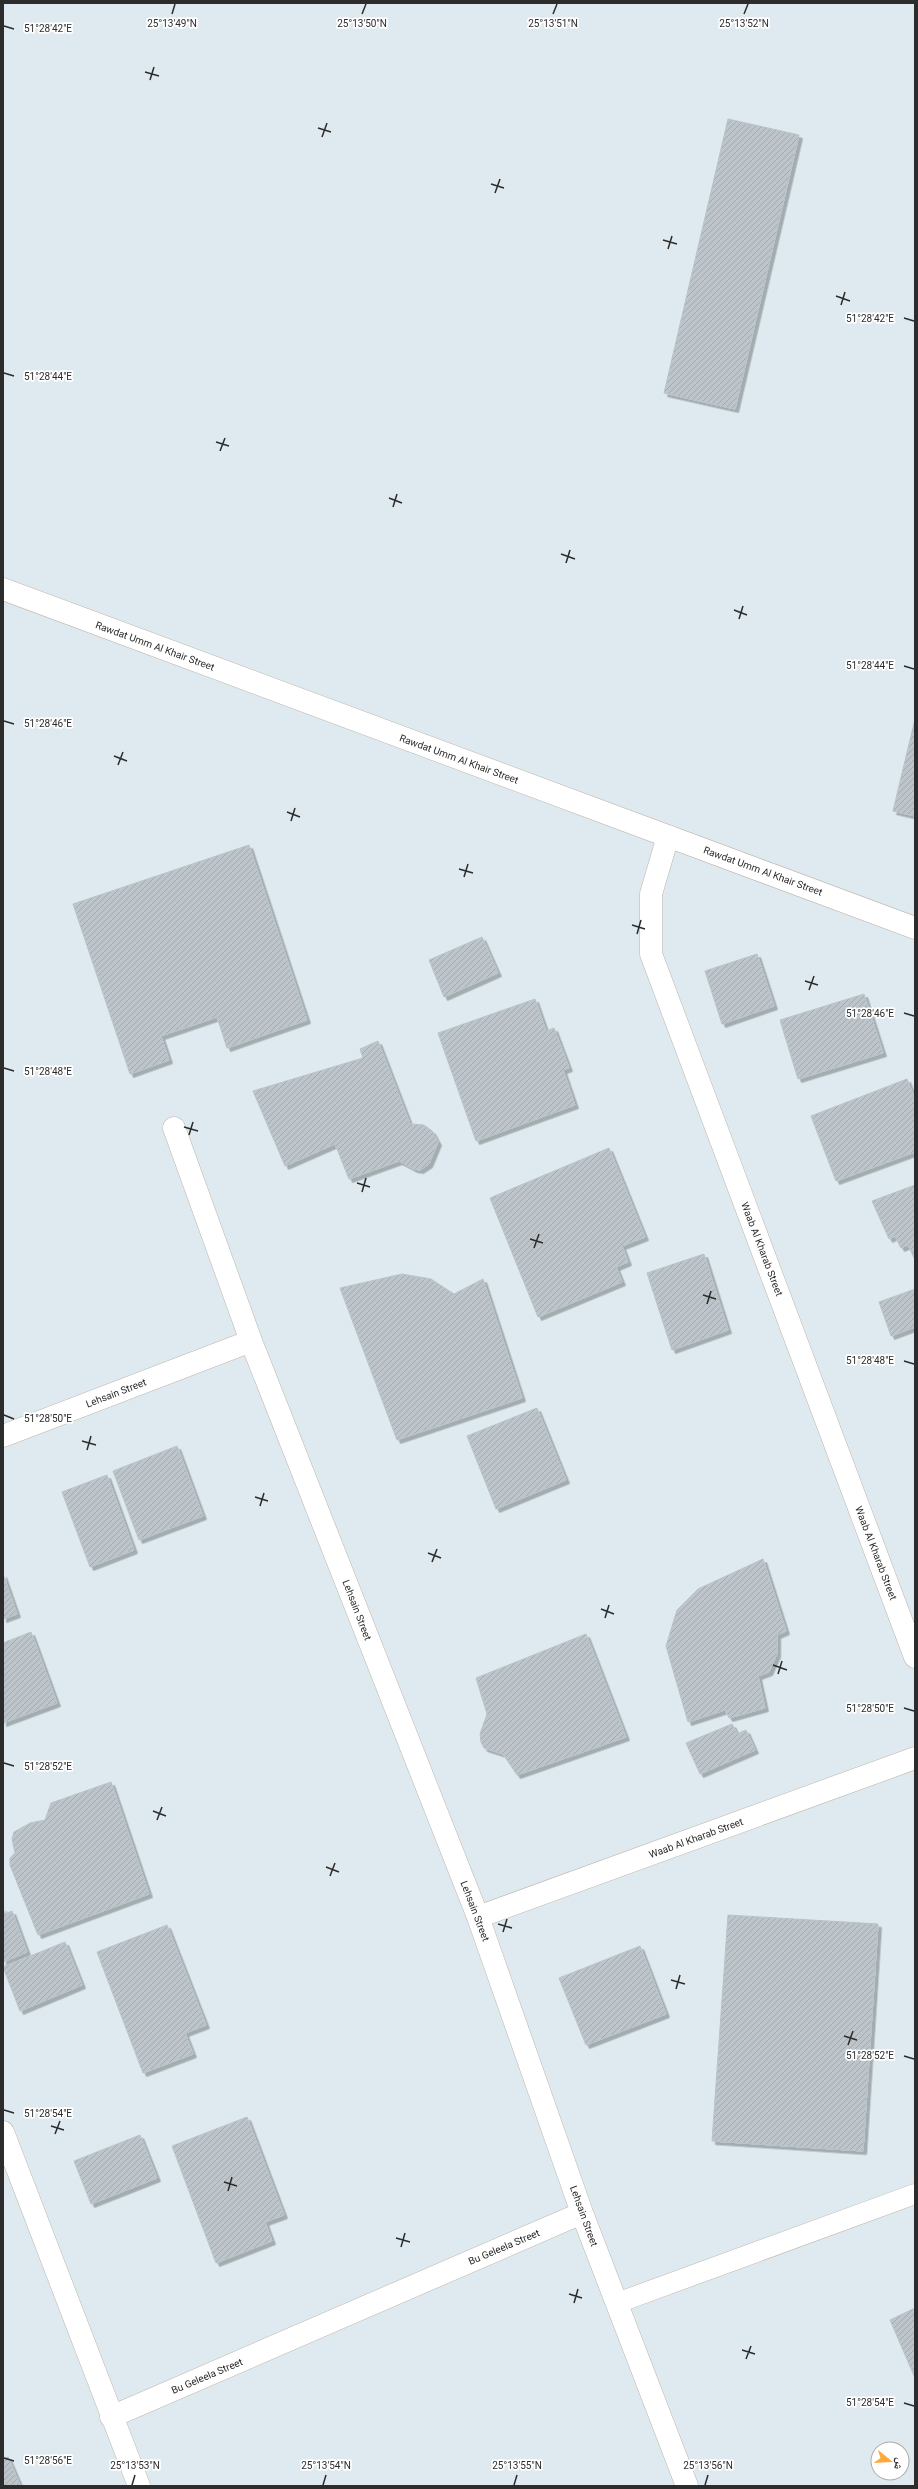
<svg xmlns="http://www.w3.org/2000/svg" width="918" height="2489" viewBox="0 0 918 2489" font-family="Roboto,'Noto Naskh Arabic',sans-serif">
<defs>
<pattern id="building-hatch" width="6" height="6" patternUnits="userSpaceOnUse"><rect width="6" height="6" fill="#bec5ca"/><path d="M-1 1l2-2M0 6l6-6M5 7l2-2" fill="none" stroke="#a3a9ae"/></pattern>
<filter id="shadow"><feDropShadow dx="3.5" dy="3.5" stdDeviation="0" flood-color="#0004"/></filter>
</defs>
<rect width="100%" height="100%" fill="#deeaef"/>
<path fill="url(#building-hatch)" stroke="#b7c3cb" filter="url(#shadow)" d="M728 119 799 135 735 409 664 393Z
M915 719V816L893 811Z
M249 845 307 1020 227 1048 217 1017 161 1036 169 1060 130 1074 73 904Z
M482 937 498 973 444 997 429 960Z
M757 954 774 1006 722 1024 705 971Z
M864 994 883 1053 798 1079 780 1020Z
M535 999 546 1031 554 1028 569 1068 563 1070 575 1105 476 1141 438 1033Z
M378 1041 410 1124 424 1125 432 1131 438 1142 429 1164 420 1170 414 1169 399 1161 349 1179 335 1144 285 1166 253 1091 363 1058 360 1049Z
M907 1079 915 1100V1152L836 1181 811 1116Z
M609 1148 645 1237 622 1246 628 1262 616 1267 622 1282 538 1317 490 1198Z
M915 1185V1260L908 1245 901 1248 895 1236 889 1239 872 1201Z
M704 1254 728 1330 672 1350 647 1273Z
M402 1274 431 1279 454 1294 483 1279 522 1398 397 1440 340 1288Z
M915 1289V1327L891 1336 879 1302Z
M537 1408 566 1480 496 1509 467 1436Z
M177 1446 203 1516 139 1540 113 1471Z
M107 1475 134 1550 90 1567 62 1492Z
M763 1559 786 1631 777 1635V1654L769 1672 758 1676 765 1708 729 1718 725 1710 688 1722 666 1646 677 1610 698 1589Z
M3 1574 17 1614 3 1619Z
M31 1632 57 1703 3 1723V1643Z
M586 1634 626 1737 517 1775 503 1754 484 1748 481 1742 480 1734 487 1714 476 1678Z
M732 1724 737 1734 746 1730 755 1750 700 1774 686 1743Z
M111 1782 149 1894 38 1935 10 1865V1858L15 1853 12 1839 14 1832 30 1823 45 1820 51 1803Z
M3 1908 5 1914 12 1911 27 1952 3 1962Z
M728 1915 878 1924 863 2151 712 2141Z
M167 1925 206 2025 185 2033 193 2054 143 2073 97 1952Z
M65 1942 82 1985 20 2011 3 1967Z
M640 1946 666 2014 586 2045 559 1978Z
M247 2117 284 2215 265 2222 272 2241 216 2263 172 2146Z
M140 2135 157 2178 91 2204 74 2161Z
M915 2308V2378L890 2320Z
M8 2457 20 2485 16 2486H3V2459Z"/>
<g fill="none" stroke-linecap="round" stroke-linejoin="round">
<g stroke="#bdb6ae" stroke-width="21">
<path id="lane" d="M617 2303 915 2194"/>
</g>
<g stroke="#bdb6ae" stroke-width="23">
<path id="street" d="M3 589 915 928
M668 836 651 894V954L915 1657
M174 1128 251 1341 478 1917 582 2213 687 2486
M3 1436 251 1341
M478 1917 915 1758
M3 2132 139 2486
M111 2417 582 2213"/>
</g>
<use href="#lane" stroke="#fff" stroke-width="20"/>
<use href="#street" stroke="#fff" stroke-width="22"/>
</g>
<path fill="none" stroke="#2c2c2c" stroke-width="1.5" d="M172 14 175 4M362 14 366 4M553 14 557 4M744 14 748 4M4 26 14 29M145 72 159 76M150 80 154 67M318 128 331 132M322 137 327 123M491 184 504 188M495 193 500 179M663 240 677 244M668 249 672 236M836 296 850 301M841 305 845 292M904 318 914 321M4 373 14 376M216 442 229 446M220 451 225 438M389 498 402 503M393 507 397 494M561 554 575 559M566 563 570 550M734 610 747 615M739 619 743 606M904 666 914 669M4 721 14 724M114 756 127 761M118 765 123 752M287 812 300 817M291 821 295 808M459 869 473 873M464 877 468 864M632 925 645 929M637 934 641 920M805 981 818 985M809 990 814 976M904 1013 914 1016M4 1068 14 1071M184 1127 198 1131M189 1135 193 1122M357 1183 370 1187M362 1192 366 1178M530 1239 543 1243M534 1248 539 1234M703 1295 716 1299M707 1304 711 1291M904 1361 914 1364M4 1415 14 1419M82 1441 96 1445M87 1450 91 1436M255 1497 268 1501M260 1506 264 1493M428 1553 441 1558M432 1562 437 1549M601 1609 614 1614M605 1618 609 1605M773 1665 787 1670M778 1674 782 1661M904 1708 914 1711M4 1763 14 1766M153 1811 166 1816M157 1820 162 1807M326 1867 339 1872M330 1876 335 1863M498 1924 512 1928M503 1932 507 1919M671 1980 685 1984M676 1989 680 1975M844 2036 857 2040M848 2045 853 2031M904 2056 914 2059M4 2110 14 2113M51 2126 64 2130M55 2134 60 2121M224 2182 237 2186M228 2191 232 2177M396 2238 410 2242M401 2247 405 2233M569 2294 582 2298M574 2303 578 2289M742 2350 755 2354M746 2359 751 2346M904 2403 914 2406M4 2458 14 2461M132 2485 135 2475M323 2485 326 2475M514 2485 517 2475M705 2485 708 2475"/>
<g text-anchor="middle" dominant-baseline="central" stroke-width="3.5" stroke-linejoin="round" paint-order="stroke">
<g font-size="10" fill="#2c2c2c" stroke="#fff">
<text transform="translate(155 646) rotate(20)">Rawdat Umm Al Khair Street</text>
<text transform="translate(459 759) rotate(20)">Rawdat Umm Al Khair Street</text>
<text transform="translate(763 871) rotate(20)">Rawdat Umm Al Khair Street</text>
<text transform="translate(762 1249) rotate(69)">Waab Al Kharab Street</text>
<text transform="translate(116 1393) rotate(-21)">Lehsain Street</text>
<text transform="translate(876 1553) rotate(69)">Waab Al Kharab Street</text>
<text transform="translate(357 1610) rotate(69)">Lehsain Street</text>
<text transform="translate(696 1838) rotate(-20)">Waab Al Kharab Street</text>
<text transform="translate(475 1911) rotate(69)">Lehsain Street</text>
<text transform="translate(584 2216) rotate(70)">Lehsain Street</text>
<text transform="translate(504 2247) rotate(-23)">Bu Geleela Street</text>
<text transform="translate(207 2376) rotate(-23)">Bu Geleela Street</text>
</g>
</g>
<g font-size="10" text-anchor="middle" fill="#2c2c2c" stroke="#fff" stroke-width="3.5" stroke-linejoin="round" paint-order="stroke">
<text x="172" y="27">25°13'49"N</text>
<text x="362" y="27">25°13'50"N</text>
<text x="553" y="27">25°13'51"N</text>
<text x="744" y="27">25°13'52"N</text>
<text x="48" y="32">51°28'42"E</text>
<text x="870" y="322">51°28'42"E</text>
<text x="48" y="380">51°28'44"E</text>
<text x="870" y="669">51°28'44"E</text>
<text x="48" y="727">51°28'46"E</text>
<text x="870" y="1017">51°28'46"E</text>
<text x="48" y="1075">51°28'48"E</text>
<text x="870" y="1364">51°28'48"E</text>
<text x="48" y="1422">51°28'50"E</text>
<text x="870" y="1712">51°28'50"E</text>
<text x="48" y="1770">51°28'52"E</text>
<text x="870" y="2059">51°28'52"E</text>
<text x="48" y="2117">51°28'54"E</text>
<text x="870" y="2406">51°28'54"E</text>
<text x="48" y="2464">51°28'56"E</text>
<text x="135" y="2469">25°13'53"N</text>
<text x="326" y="2469">25°13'54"N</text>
<text x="517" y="2469">25°13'55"N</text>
<text x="708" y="2469">25°13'56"N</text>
</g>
<rect width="918" height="2489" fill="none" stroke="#2c2c2c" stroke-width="8"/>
<g transform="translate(890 2461) rotate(108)"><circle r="19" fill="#ffffff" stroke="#ababab"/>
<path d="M0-3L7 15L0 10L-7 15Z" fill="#ffa83b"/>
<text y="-6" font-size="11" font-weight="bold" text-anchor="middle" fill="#2c2c2c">ش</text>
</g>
</svg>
